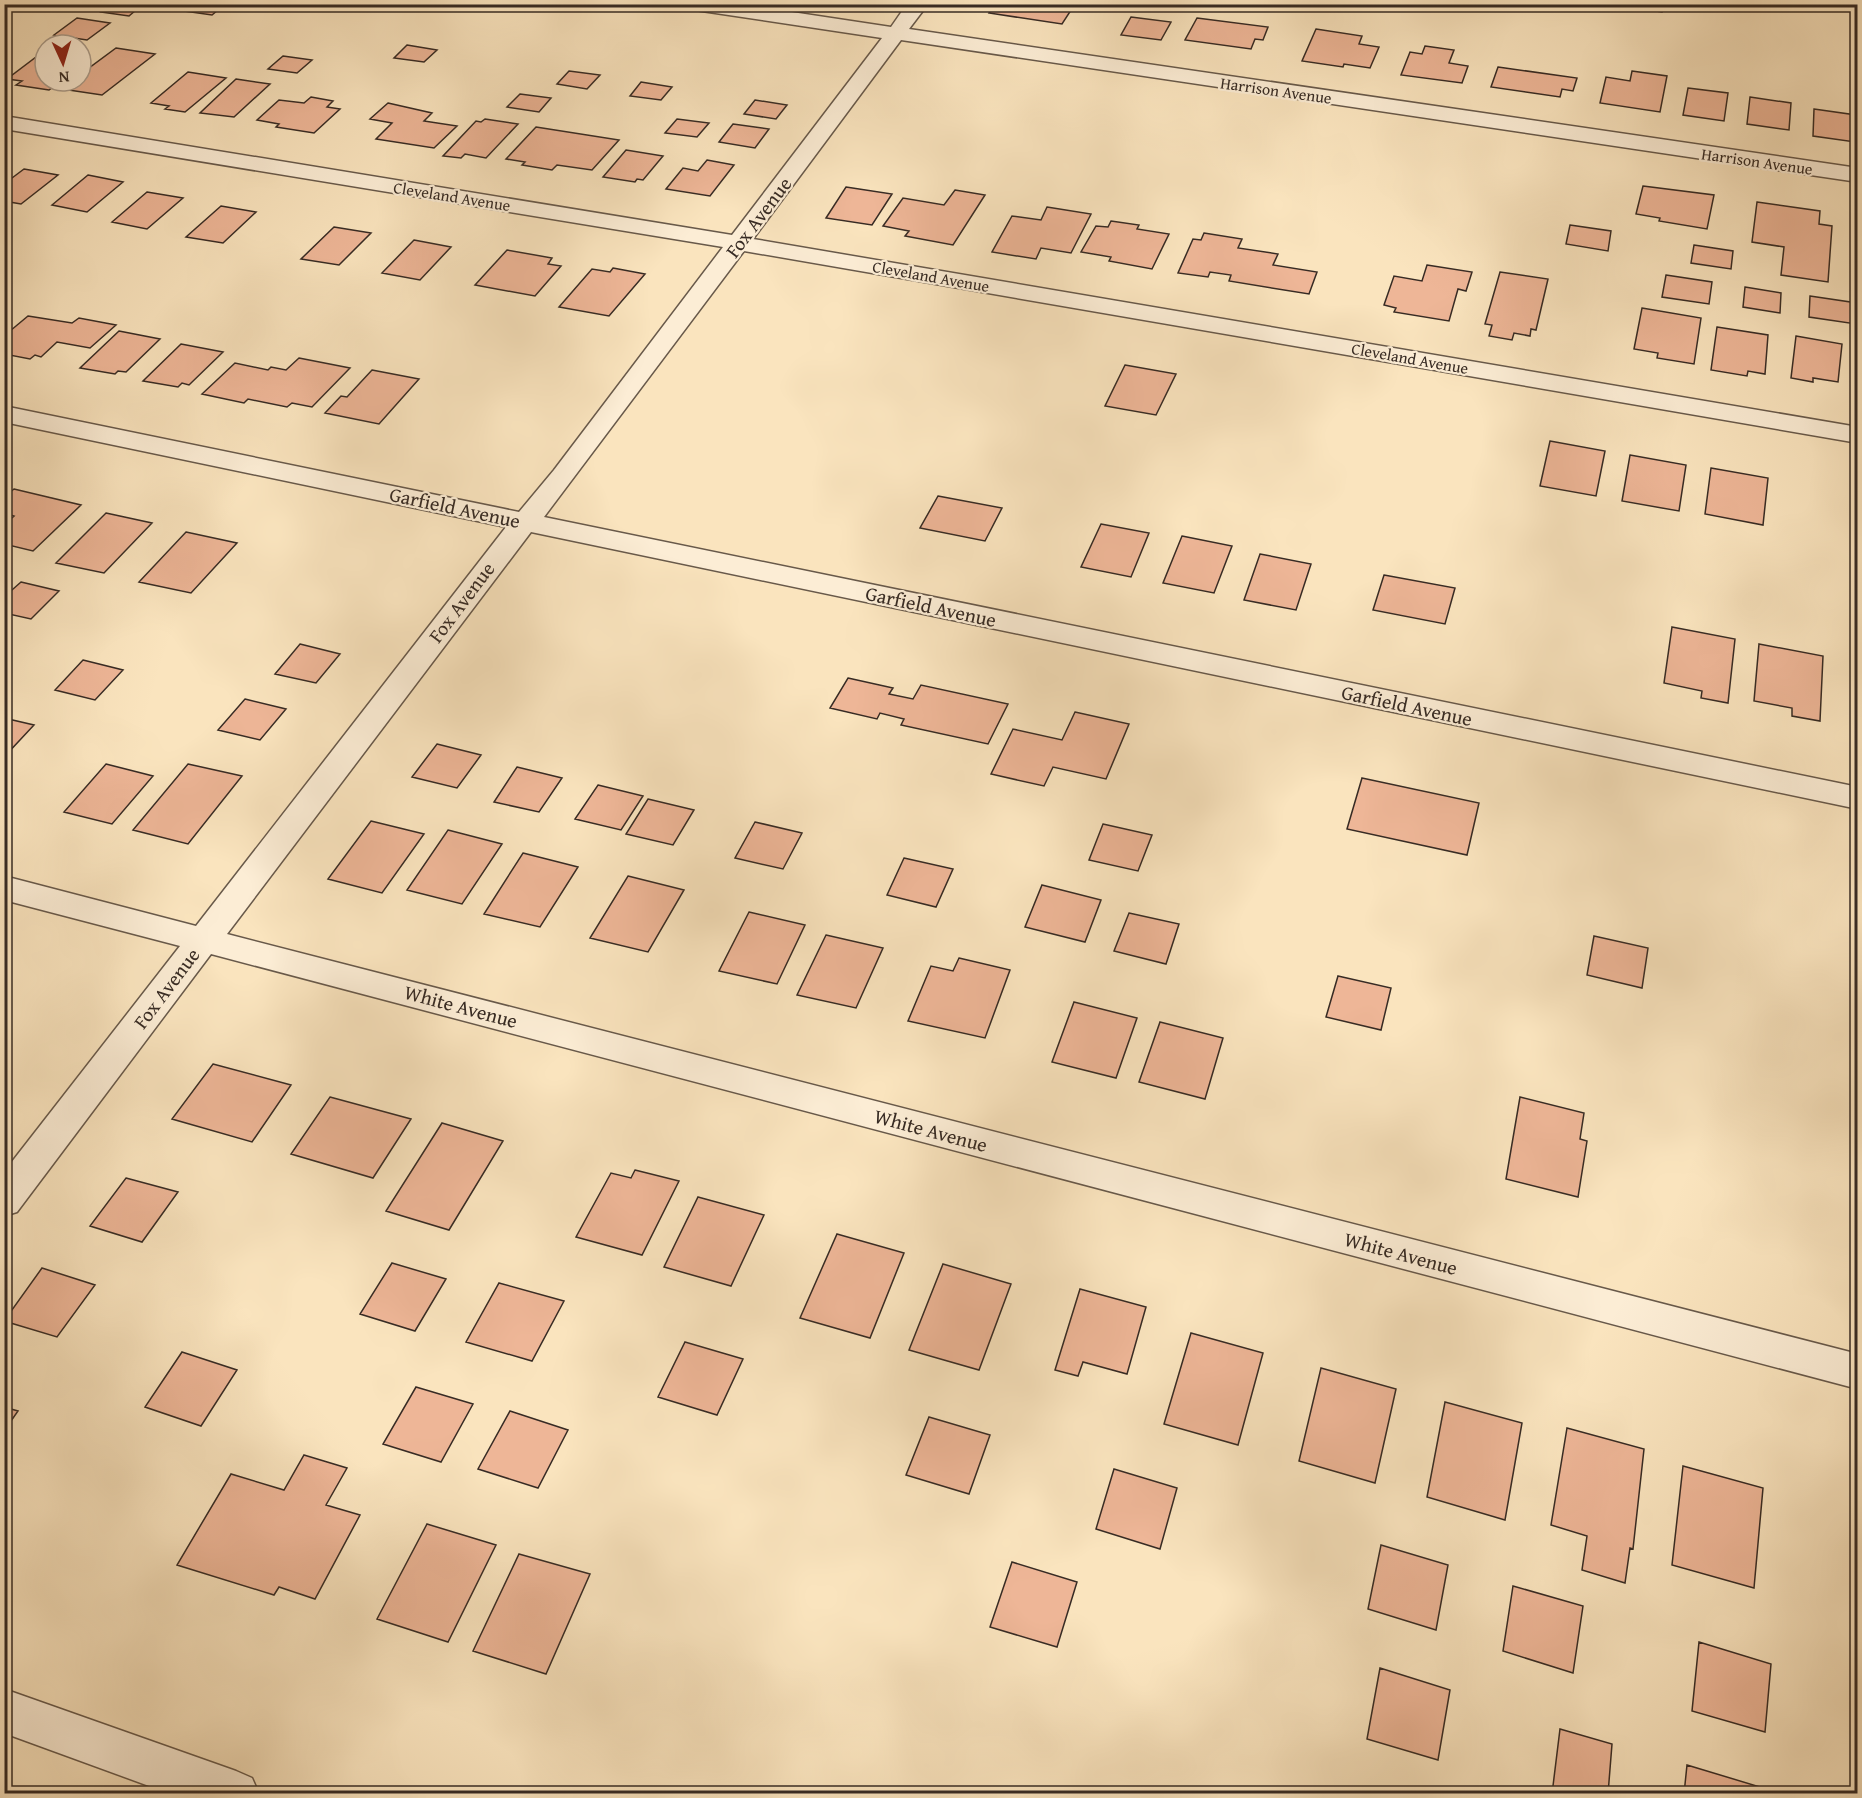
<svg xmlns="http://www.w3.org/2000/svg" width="1862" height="1798" viewBox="0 0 1862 1798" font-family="'Gentium Book Plus',serif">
<rect width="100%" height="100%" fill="#fae4be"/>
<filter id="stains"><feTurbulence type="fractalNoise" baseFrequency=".00333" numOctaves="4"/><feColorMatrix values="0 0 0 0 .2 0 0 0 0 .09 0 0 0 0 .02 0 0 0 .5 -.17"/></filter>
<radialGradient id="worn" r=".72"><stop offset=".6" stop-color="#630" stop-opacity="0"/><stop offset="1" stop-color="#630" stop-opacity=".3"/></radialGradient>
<path fill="#eeb697" stroke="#372b24" stroke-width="1.5" d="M37 4H73L66 9Z
M111 4H143L129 16 101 12Z
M192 4H225L212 15 184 11Z
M995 4H1075L1062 24 989 13Z
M1607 4H1663L1662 12Z
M1131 17 1171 22 1161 40 1121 35Z
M77 18 110 23 87 40 54 35Z
M1197 18 1268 27 1263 40 1255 39 1251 49 1185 40Z
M1316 29 1362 36 1359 44 1379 47 1370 68 1344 64 1343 67 1302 61Z
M407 45 437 50 424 62 394 58Z
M1425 46 1454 50 1449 63 1468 66 1462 83 1401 75 1410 52 1422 54Z
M116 48 155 54 102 95 62 89 72 81H81V74Z
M44 51 45 81H61L49 90 16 85 22 81 7 79Z
M283 56 312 60 297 73 268 69Z
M1498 67 1577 78 1573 91 1562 89 1560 97 1491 87Z
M569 71 600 75 587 89 557 84Z
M1632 71 1667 76 1660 112 1600 103 1606 77 1630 81Z
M188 72 226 78 185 112 165 109 169 106 151 103Z
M236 79 270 84 234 117 200 113Z
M641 82 672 87 661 100 630 96Z
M1688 88 1728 93 1724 121 1683 115Z
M520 94 551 98 539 112 507 107Z
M311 97 333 101 327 107 340 109 314 133 276 127 279 124 257 120 279 100 304 103Z
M1750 97 1791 103 1789 130 1747 124Z
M755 100 787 105 776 119 744 114Z
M388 103 432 113 424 121 457 126 434 148 376 139 392 123 370 119Z
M1814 109 1856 115 1855 142 1813 136Z
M485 119 518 124 486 158 465 154 461 158 443 156 476 121 481 122Z
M677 119 709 123 697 137 665 133Z
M733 124 769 129 755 148 719 142Z
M536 127 619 140 592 170 557 165 552 170 522 165 525 162 506 159Z
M626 150 663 156 643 180 637 179 635 182 603 177Z
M707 160 734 165 710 196 666 189 683 168 698 171Z
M24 169 58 175 21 204 4 201V184Z
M88 175 123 182 87 212 52 205Z
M1643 186 1714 195 1707 229 1659 221 1660 218 1636 214Z
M846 187 892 194 872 225 826 218Z
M955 190 985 195 953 245 905 236 909 231 883 226 903 198 944 205Z
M147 192 183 198 147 229 112 222Z
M1757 202 1820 211 1819 224 1832 226 1828 282 1781 275 1784 247 1752 242Z
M221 206 256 212 223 243 186 237Z
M1047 207 1091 214 1071 253 1041 248 1036 259 992 252 1012 216 1041 220Z
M1111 221 1139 225 1137 229 1169 234 1152 269 1109 261 1111 257 1081 252 1096 226 1108 227Z
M1570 225 1611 231 1608 251 1566 244Z
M334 227 371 233 339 265 301 259Z
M1204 233 1242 239 1238 248 1278 254 1273 265 1317 272 1309 294 1229 281 1231 275 1210 272 1208 277 1178 273 1193 239 1201 240Z
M414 240 451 247 420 280 382 273Z
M1694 245 1733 251 1731 269 1691 263Z
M507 250 552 258 548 264 561 266 535 296 475 285Z
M1427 265 1472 272 1466 291 1458 289 1449 321 1394 312 1396 308 1384 305 1394 276 1422 281Z
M613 268 645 274 609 316 559 307 592 269 610 272Z
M1500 272 1548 279 1536 330 1531 329 1530 336 1514 333 1512 340 1489 336 1492 325 1485 324Z
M1666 275 1712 282 1709 304 1662 297Z
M1745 287 1781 293 1780 313 1743 307Z
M1810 296 1857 303 1856 324 1809 317Z
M1642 308 1701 318 1694 364 1657 358 1658 353 1634 349Z
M28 316 72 323 79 318 116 325 90 348 57 342 41 357 35 355 30 359 4 354V336Z
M1717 327 1768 335 1765 374 1748 371 1747 376 1711 370Z
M119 331 160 339 126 372 118 371 115 374 80 368Z
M1796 336 1842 344 1838 382 1813 378V382L1791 378Z
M181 344 223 352 189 385 182 383 178 387 143 381Z
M299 358 350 368 312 407 292 403 287 407 248 399 244 403 202 394 235 363 268 370 271 367 286 370Z
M1125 365 1176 374 1156 415 1105 406Z
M372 370 419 379 379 424 325 413 341 396 347 397Z
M1550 441 1605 451 1596 496 1540 486Z
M1630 455 1686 465 1679 511 1622 501Z
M1711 468 1768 478 1763 525 1705 514Z
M14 489 81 505 33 551 4 544V525L14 516 4 513V497Z
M938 496 1002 508 985 541 920 528Z
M106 513 152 523 104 573 56 563Z
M1101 524 1149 533 1131 577 1081 567Z
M186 532 237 543 191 593 139 582Z
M1182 536 1232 546 1214 593 1163 583Z
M1260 554 1311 564 1296 610 1244 600Z
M1384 575 1455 588 1445 624 1373 610Z
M21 582 59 591 31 619 4 613V597Z
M1672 627 1735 639 1728 703 1701 698 1702 691 1664 683Z
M300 644 340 654 316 683 275 674Z
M1759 644 1823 656 1820 721 1792 716V708L1754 701Z
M83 660 123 670 95 700 55 690Z
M848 678 893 688 889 694 913 699 921 685 1008 704 988 744 901 725 904 719 880 713 877 719 830 708Z
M245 699 286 709 260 740 218 730Z
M1075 712 1129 724 1106 779 1053 767 1044 786 991 774 1013 729 1062 740Z
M4 718 34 725 4 757Z
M437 744 481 755 457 788 412 777Z
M106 764 153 776 112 824 64 812Z
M188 764 242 776 188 844 133 830Z
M517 767 562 778 539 812 494 802Z
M1362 778 1479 803 1467 855 1347 829Z
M598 785 643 796 621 830 575 819Z
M648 799 694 810 673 845 626 834Z
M371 821 424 834 382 893 328 879Z
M755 822 802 833 783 869 735 858Z
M1103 824 1152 835 1138 871 1089 860Z
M448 830 502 844 462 904 407 890Z
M523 853 578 867 540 927 484 914Z
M904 858 953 869 936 907 887 895Z
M628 876 684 890 648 952 590 938Z
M1042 885 1101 900 1085 942 1025 927Z
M749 912 805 925 777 984 719 971Z
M1129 913 1179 924 1166 964 1114 951Z
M826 935 883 948 856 1008 797 995Z
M1594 936 1648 948 1642 988 1587 975Z
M959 958 1010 970 985 1038 908 1021 931 966 953 971Z
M1338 976 1391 988 1381 1030 1326 1017Z
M1074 1002 1137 1018 1116 1078 1052 1062Z
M1160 1022 1223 1038 1205 1099 1139 1082Z
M213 1064 291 1085 252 1142 172 1119Z
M330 1097 411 1119 373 1178 291 1154Z
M1520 1097 1584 1113 1580 1139 1587 1141 1578 1197 1506 1179Z
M442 1123 503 1141 449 1230 386 1211Z
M635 1170 679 1181 642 1255 576 1237 611 1173 631 1178Z
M126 1178 178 1192 142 1242 90 1226Z
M698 1197 764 1215 731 1286 664 1267Z
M837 1234 904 1253 870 1338 800 1318Z
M392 1263 446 1279 415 1331 360 1314Z
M943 1264 1011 1284 979 1370 909 1350Z
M42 1268 95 1285 57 1337 4 1321Z
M499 1283 564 1301 532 1361 466 1342Z
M1080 1289 1146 1307 1127 1374 1083 1362 1078 1376 1055 1370Z
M1191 1333 1263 1353 1238 1445 1164 1424Z
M685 1342 743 1359 717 1415 658 1397Z
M182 1352 237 1370 201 1426 145 1407Z
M1321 1368 1396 1389 1375 1483 1299 1461Z
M416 1387 473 1404 441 1462 383 1444Z
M1445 1402 1522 1423 1505 1520 1427 1497Z
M4 1407 18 1411 4 1431Z
M510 1411 568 1430 538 1488 478 1469Z
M929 1417 990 1435 969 1494 906 1475Z
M1567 1428 1644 1449 1633 1549 1630 1548 1625 1583 1582 1570 1587 1536 1551 1525Z
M304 1455 347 1468 326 1505 360 1515 315 1599 279 1587 274 1595 177 1565 231 1474 284 1490Z
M1683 1466 1763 1488 1754 1588 1672 1565Z
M1114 1469 1177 1488 1160 1549 1096 1529Z
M427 1524 496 1545 448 1642 377 1619Z
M1381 1545 1448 1565 1436 1630 1368 1609Z
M519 1554 590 1574 546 1674 473 1651Z
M1012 1562 1077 1582 1057 1647 990 1627Z
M1513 1586 1583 1606 1573 1673 1503 1651Z
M1699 1642 1771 1664 1765 1732 1692 1711Z
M1380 1668 1450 1690 1438 1760 1367 1739Z
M1560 1729 1612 1744 1608 1794H1552Z
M1687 1765 1760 1787V1794H1684Z"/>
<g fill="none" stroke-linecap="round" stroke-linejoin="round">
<g stroke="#68594a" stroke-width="3">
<path id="minor" d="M685 4H739L891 27 907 4H928L909 29 1858 168V182L901 40 753 239 1858 427V443L744 251 544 517 1858 787V809L531 532 227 934 1858 1354V1389L211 954 17 1212 4 1216V1172L180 946 4 900V876L196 926 506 527 4 422V406L519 512 554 470 723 247 4 129V116L732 235 882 38 695 10 688 8Z
M4 1689 236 1771 252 1778 259 1794H171L4 1733Z"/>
</g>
<use href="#minor" fill="#fcedd5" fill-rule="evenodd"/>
</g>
<g text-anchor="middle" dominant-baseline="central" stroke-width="4.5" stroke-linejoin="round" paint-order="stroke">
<g font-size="16" fill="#372b24" stroke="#fcedd5">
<text transform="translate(1276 90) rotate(8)">Harrison Avenue</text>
<text transform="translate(1757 161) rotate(8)">Harrison Avenue</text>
<text transform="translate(452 196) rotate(9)">Cleveland Avenue</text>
<text transform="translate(931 276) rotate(10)">Cleveland Avenue</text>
<text transform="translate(1410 358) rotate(10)">Cleveland Avenue</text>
</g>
<g font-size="20" fill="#372b24" stroke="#fcedd5">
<text transform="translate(758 217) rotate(-53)">Fox Avenue</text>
<text transform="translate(455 507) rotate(12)">Garfield Avenue</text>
<text transform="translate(461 602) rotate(-53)">Fox Avenue</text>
<text transform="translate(931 606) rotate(12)">Garfield Avenue</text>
<text transform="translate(1407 705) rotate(12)">Garfield Avenue</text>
<text transform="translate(166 988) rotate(-53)">Fox Avenue</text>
<text transform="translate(461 1006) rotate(15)">White Avenue</text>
<text transform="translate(931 1130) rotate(15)">White Avenue</text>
<text transform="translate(1401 1253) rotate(15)">White Avenue</text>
</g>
</g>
<rect width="1862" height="1798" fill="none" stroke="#fae4be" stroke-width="24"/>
<rect x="6" y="6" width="1850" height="1786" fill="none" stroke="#372b24" stroke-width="3"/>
<rect x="12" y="12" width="1838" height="1774" fill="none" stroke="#372b24" stroke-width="1.5"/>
<g transform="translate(63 63) rotate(176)"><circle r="28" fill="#fcedd5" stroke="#ad9f8e" stroke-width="1.5"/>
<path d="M0-4.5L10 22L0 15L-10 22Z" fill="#8f2418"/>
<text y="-9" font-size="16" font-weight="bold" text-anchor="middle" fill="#372b24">N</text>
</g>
<rect width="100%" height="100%" filter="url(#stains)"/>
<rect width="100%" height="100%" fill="url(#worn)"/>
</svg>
